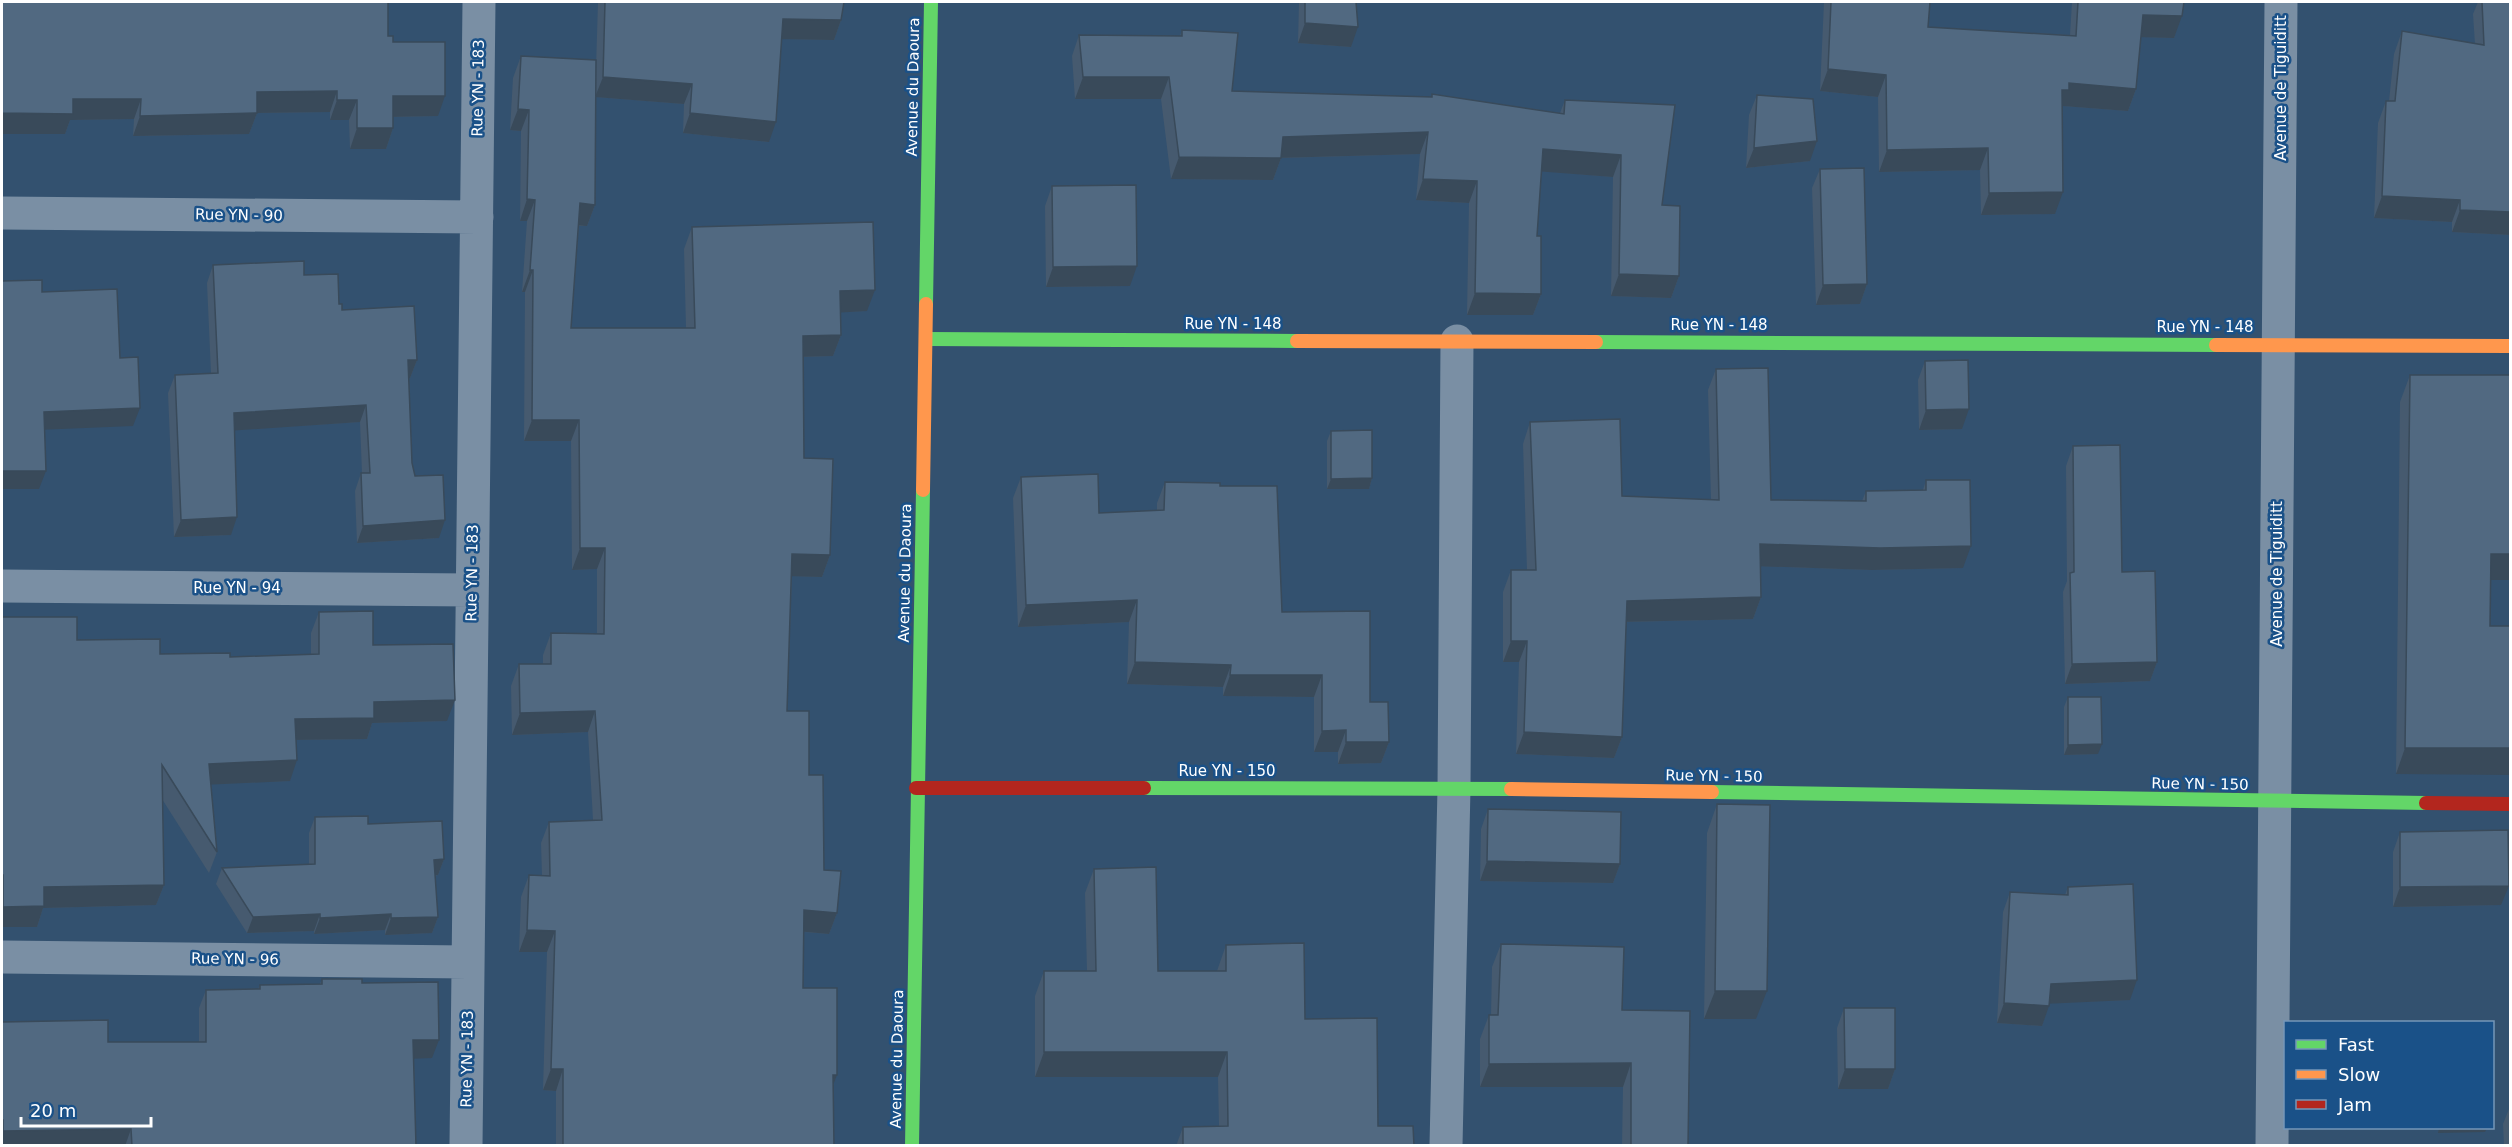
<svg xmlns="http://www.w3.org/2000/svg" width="2512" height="1147" viewBox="0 0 2512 1147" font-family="'DejaVu Sans',sans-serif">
<rect width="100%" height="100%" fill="#33516f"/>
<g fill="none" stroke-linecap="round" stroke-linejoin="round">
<path stroke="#7a8fa4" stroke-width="33" d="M2 213 477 217
M2 586 472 590
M2 957 468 962
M466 1146 479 2
M1446 1146 1454 788 1457 341
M2272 1146 2281 2"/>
<path stroke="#63d668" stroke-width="14" d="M926 304 931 2
M927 339 1297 341
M1596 342 2216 345
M1144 788 1511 789
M1712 792 2426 803
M912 1146 923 490"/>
<path stroke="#ff974d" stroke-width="14" d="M1297 341 1596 342
M2216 345 2510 346
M923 490 926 304
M1511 789 1712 792"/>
<path stroke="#b3261e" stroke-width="14" d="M916 788H1144
M2426 803 2510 804"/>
</g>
<path fill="#465a6f" d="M598 2H844L841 20 834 40 782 39 769 142 683 133 684 104 596 97 595 205 587 226H579L571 328H686L684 249 692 227 867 311 841 312V335L833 356 804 357V458L830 555 822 577 792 576 787 711 809 775 824 870 837 913 829 934 804 932 803 988 833 1086 834 1146H556V1091L543 1090 547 952H519L521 897 529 875 542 876 541 843 549 822 593 820 588 732 512 735 511 686 519 664H543V655L551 633 597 634V569L572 570 571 441H524L525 292H522L527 221H520L521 131 510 130 513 78 521 56 596 68Z
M1299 2H1356L1351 47 1298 43Z
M1824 2H1930L1928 27 2070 35 2072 2H2184L2174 38 2141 37 2136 89 2128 111 2063 106 2062 109 2055 214 1981 215 1980 170 1879 172 1878 97 1820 91Z
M2478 2H2511V235L2452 232V222L2374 218 2378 123 2386 101H2389L2394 54 2402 31 2475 44 2473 14Z
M1182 30 1232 91 1431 97 1432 94 1560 113 1565 100 1675 105 1662 205 1679 276 1671 298 1611 296 1613 177 1541 171 1537 236 1541 294 1533 315H1467L1469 203 1416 200 1420 154 1281 158 1273 180 1171 179 1161 99H1075L1072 56 1079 35 1180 36Z
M388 36 393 42 438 116 393 117V128L386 149H350L349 120H330V112L257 113 249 134 133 136 134 119 70 120 65 134H2Z
M1757 95 1810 161 1746 168 1749 115Z
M1820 169 1867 284 1860 304 1816 305 1812 188Z
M1052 186 1130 286 1046 287 1045 206Z
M213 265 304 275 339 304 342 310 417 360 410 378H409L412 463 415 476 439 538 357 543 355 491 361 473H362L360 422 234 430 231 535 174 537 168 393 175 375 211 373 207 283Z
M1925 361 1962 429 1919 430 1918 380Z
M1716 369 1771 500 1862 501 1866 491 1923 490 1926 480 1963 568 1872 570 1760 566 1761 597 1753 619 1626 622 1622 737 1614 758 1516 754 1519 662H1503V592L1511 570H1527L1523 444 1530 422 1622 496 1711 500 1708 390Z
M2410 375H2511V580H2491L2396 774 2400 402Z
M1331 431 1372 478 1369 489H1327V441Z
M2073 446 2157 662 2150 681 2065 684 2063 592 2067 581 2066 466Z
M1021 477 1099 513 1157 511V503L1165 482 1220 486 1282 612 1370 702 1389 742 1381 763 1338 764V752H1314V697L1223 696V687L1127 684 1129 622 1018 627 1013 498Z
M2 606V617L77 640 160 654 230 657 311 654V633L319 612 373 645 447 721 372 723 367 739 296 740 290 781 211 784 217 852 209 873 162 799 164 885 156 905 43 908 37 927H2Z
M2068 697 2098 754 2064 755V707Z
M1717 804 1756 1019H1704L1707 833Z
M1488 809 1620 864 1613 883 1480 881 1481 829Z
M315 817 368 824 444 859 438 875 435 876 438 917 432 933 385 935V930L314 934V931L247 933 216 884 222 868 309 864V833Z
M2400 832 2501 905 2393 907V852Z
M1094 869 1158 971H1217L1226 945 1305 1019 1378 1126 1414 1146H1176L1183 1127 1219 1126 1218 1077H1035V996L1044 971H1087L1085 893Z
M2068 887 2130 1000 2049 1003 2042 1026 1997 1023 2003 912 2010 892 2065 895Z
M1501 944 1622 1010 1688 1146H1622L1623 1087H1480V1039L1489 1015H1491L1492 967Z
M322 979 362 983 432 1058H414L416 1146H2V1022L108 1042H199V1008L206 990 258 989 260 985 320 984Z
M1844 1008 1895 1069 1888 1089H1838L1837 1028Z
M2511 1104V1146H2504L2503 1124Z"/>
<path fill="#394a5a" d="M2143 15 2182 16 2174 38 2135 37Z
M783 19 841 20 834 40 776 39Z
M1305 23 1358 27 1351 47 1298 43Z
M1828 69 1886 75 1878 97 1820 91Z
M603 77 692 84 684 104 595 97Z
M1083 77H1169L1161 99H1075Z
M2069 83 2136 89 2128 111 2063 106 2061 112 2062 90Z
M337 91 330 112 250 113 257 92Z
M393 96H445L438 116 386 117Z
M73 99H141L134 119 70 120 65 134H2V113Z
M337 100H357L349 120H330Z
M518 109 529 110 521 131 510 130Z
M257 113 249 134 133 136 140 116Z
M690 113 776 122 769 142 683 133Z
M357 128H393L386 149H350Z
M1428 132 1420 154 1275 158 1283 137Z
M1817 141 1810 161 1746 168 1754 148Z
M1988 148 1980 170 1879 172 1887 150Z
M1543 149 1621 155 1613 177 1535 171Z
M1179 157 1281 158 1273 180 1171 179Z
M1423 179 1477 181 1469 203 1416 200Z
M2063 192 2055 214 1981 215 1989 193Z
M2382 196 2460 200 2452 222 2374 218Z
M527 199 535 200 527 221H520Z
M580 203 595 205 587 226 572 225Z
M2460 210 2511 212V235L2452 232Z
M1137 266 1130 286 1046 287 1053 267Z
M530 270H533L525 292H522Z
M1619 274 1679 276 1671 298 1611 296Z
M1867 284 1860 304 1816 305 1823 285Z
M875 290 867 311 832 313 840 291Z
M1475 293 1541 294 1533 315H1467Z
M841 335 833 356 796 357 803 336Z
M408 360H417L410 378H402Z
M366 405 360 422 227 431 234 413Z
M140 408 133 426 37 430 44 412Z
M1969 409 1962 429 1919 430 1926 410Z
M532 420H579L571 441H524Z
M2 471H46L39 489H2Z
M1372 478 1369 489H1327L1331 479Z
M237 517 231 535 174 537 181 520Z
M445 520 439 538 357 543 363 526Z
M1760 544 1971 546 1963 568 1872 570 1752 566Z
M580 548H605L597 569 572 570Z
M792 554 830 555 822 577 785 576Z
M2491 554H2511V580H2481Z
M1761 597 1753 619 1619 622 1627 601Z
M1137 600 1129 622 1018 627 1026 605Z
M1511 641H1527L1519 662H1503Z
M1135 662 1231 665 1223 687 1127 684Z
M2157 662 2150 681 2065 684 2072 664Z
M1230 675H1322L1314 697 1223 696Z
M455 700 447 721 372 723 367 739 288 740 295 719 374 702Z
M595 711 588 732 512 735 520 713Z
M1346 730 1338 752H1314L1322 731Z
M1524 732 1622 737 1614 758 1516 754Z
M1346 742H1389L1381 763 1338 764Z
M2102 744 2098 754 2064 755 2068 745Z
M2405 748H2511V775L2396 774Z
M297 760 290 781 202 785 209 764Z
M444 859 438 875 428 876 434 860Z
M1487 861 1620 864 1613 883 1480 881Z
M164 885 156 905 43 908 37 927H2V912L3 907 44 887Z
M2509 886 2501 905 2393 907 2400 887Z
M804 910 837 913 829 934 796 931Z
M320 914 314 931 247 933 253 917Z
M391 914 385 930 314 934 320 918Z
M438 917 432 933 385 935 391 918Z
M527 930 555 931 547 952H519Z
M2137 980 2130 1000 2043 1004 2051 984Z
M1715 991H1767L1756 1019H1704Z
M2004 1003 2049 1006 2042 1026 1997 1023Z
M413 1040H439L432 1058 407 1059Z
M1044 1052H1227L1218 1077H1035Z
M1631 1063 1623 1087H1480L1489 1064Z
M551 1069H563L556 1091 543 1090Z
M1845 1069H1895L1888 1089H1838Z
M833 1075H837L829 1096Z
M2439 1128H2487L2485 1132 2438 1133Z
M131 1129 125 1146H2V1136L3 1131Z"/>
<path fill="#516981" stroke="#394a5a" stroke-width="1.5" d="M2 2H388V36H393V42H445V96H393V128H357V100H337V91L257 92V113L140 116 141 99H73V114L2 113Z
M605 2H844L841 20 783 19 776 122 690 113 692 84 603 77Z
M1305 2H1356L1358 27 1305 23Z
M1831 2H1930L1928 27 2076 36 2078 2H2184L2182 16 2143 15 2136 89 2069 83V90H2062L2063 192 1989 193 1988 148 1887 150 1886 75 1828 69Z
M2482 2H2511V212L2460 210V200L2382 196 2386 101H2395L2402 31 2484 45Z
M1182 30 1238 33 1232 91 1432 97V94L1564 114 1565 100 1675 105 1662 205 1680 206 1679 276 1619 274 1621 155 1543 149 1537 236H1541V294L1475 293 1477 181 1423 179 1428 132 1283 137 1281 158 1179 157 1169 77H1083L1079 35 1182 36Z
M521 56 596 60 595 205 580 203 571 328H695L692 227 873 222 875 290 840 291 841 335 803 336 804 458 833 459 830 555 792 554 787 711H809V775H823L824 870 841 871 837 913 804 910 803 988H837V1075H833L834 1146H563V1069H551L555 931 527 930 529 875 550 876 549 822 602 820 595 711 520 713 519 664H551V633L604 634 605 548H580L579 420H532L533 270H530L535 200 527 199 529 110 518 109Z
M1757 95 1813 99 1817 141 1754 148Z
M1864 168 1867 284 1823 285 1820 169Z
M1136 185 1137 266 1053 267 1052 186Z
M304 261V275L338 274 339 304H342V310L414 306 417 360H408L412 463 415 476 443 475 445 520 363 526 361 473H370L366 405 234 413 237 517 181 520 175 375 218 373 213 265Z
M42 280V292L117 289 120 358 138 357 140 408 44 412 46 471H2V281Z
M1968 360 1969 409 1926 410 1925 361Z
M1768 368 1771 500 1866 501V491L1926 490V480H1970L1971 546 1880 548 1760 544 1761 597 1627 601 1622 737 1524 732 1527 641H1511V570H1536L1530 422 1620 419 1622 496 1719 500 1716 369Z
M2410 375H2511V554H2491L2490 626H2511V748H2405Z
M1372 430V478L1331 479V431Z
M2120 445 2122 572 2155 571 2157 662 2072 664 2070 573 2074 572 2073 446Z
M1098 474 1099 513 1164 510 1165 482 1220 483V486H1277L1282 612 1370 611V702H1388L1389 742H1346V730L1322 731V675H1230L1231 665 1135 662 1137 600 1026 605 1021 477Z
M2 606V617H77V640L160 639V654L230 653V657L319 654V612L373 611V645L453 644 455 700 374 702V718L295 719 297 760 209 764 217 852 162 765 164 885 44 887V906L3 907V875H2Z
M2068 697H2101L2102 744 2068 745Z
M1717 804 1770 805 1767 991H1715Z
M1488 809 1621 812 1620 864 1487 861Z
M368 816V824L442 821 444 859 434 860 438 917 391 918V914L320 918V914L253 917 222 868 315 864V817Z
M2508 830 2509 886 2400 887V832Z
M1156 867 1158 971H1226V945L1304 943 1305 1019 1377 1018 1378 1126H1413L1414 1146H1183V1127L1228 1126 1227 1052H1044V971H1096L1094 869Z
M2133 884 2137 980 2051 984 2049 1006 2004 1003 2010 892 2068 895V887Z
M1501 944 1624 947 1622 1010 1690 1011 1688 1146H1631V1063L1489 1064V1015H1498Z
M322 979H362V983L438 982 439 1040H413L416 1146H132L131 1129 3 1131V1120H2V1022L108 1020V1042H206V990L260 989V985L322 984Z
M1844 1008H1895V1069H1845Z"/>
<g text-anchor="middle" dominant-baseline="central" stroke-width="5" stroke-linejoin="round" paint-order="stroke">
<g font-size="15" fill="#fff" stroke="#1a5188">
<text transform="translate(913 87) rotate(-89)">Avenue du Daoura</text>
<text transform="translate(478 88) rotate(-89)">Rue YN - 183</text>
<text transform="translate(2281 88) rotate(-90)">Avenue de Tiguiditt</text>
<text transform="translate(239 215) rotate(1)">Rue YN - 90</text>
<text x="1233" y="324">Rue YN - 148</text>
<text x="1719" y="325">Rue YN - 148</text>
<text x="2205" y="327">Rue YN - 148</text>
<text transform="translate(472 573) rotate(-89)">Rue YN - 183</text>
<text transform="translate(905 573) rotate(-89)">Avenue du Daoura</text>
<text transform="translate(2277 574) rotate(-90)">Avenue de Tiguiditt</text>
<text x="237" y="588">Rue YN - 94</text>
<text x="1227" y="771">Rue YN - 150</text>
<text transform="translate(1714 776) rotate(1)">Rue YN - 150</text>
<text transform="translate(2200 784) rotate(1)">Rue YN - 150</text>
<text transform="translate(235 959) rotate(1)">Rue YN - 96</text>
<text transform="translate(467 1059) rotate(-89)">Rue YN - 183</text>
<text transform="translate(897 1059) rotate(-89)">Avenue du Daoura</text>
</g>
</g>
<rect width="2512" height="1147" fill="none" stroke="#ffffff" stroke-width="6"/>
<rect x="2284" y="1021" width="210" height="108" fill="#1a5188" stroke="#7697b8" stroke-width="1.5"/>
<rect x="2296" y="1040" width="30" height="9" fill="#63d668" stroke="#7697b8" stroke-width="1.5"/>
<text x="2338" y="1051" font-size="18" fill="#ffffff">Fast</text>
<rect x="2296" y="1070" width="30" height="9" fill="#ff974d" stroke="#7697b8" stroke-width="1.5"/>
<text x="2338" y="1081" font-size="18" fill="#ffffff">Slow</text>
<rect x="2296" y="1100" width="30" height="9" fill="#b3261e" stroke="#7697b8" stroke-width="1.5"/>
<text x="2338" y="1111" font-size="18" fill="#ffffff">Jam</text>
<path d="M21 1117v9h130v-9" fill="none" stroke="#ffffff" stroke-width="3"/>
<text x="30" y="1117" font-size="18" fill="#ffffff" stroke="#1a5188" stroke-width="4.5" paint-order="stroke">20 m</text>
</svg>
